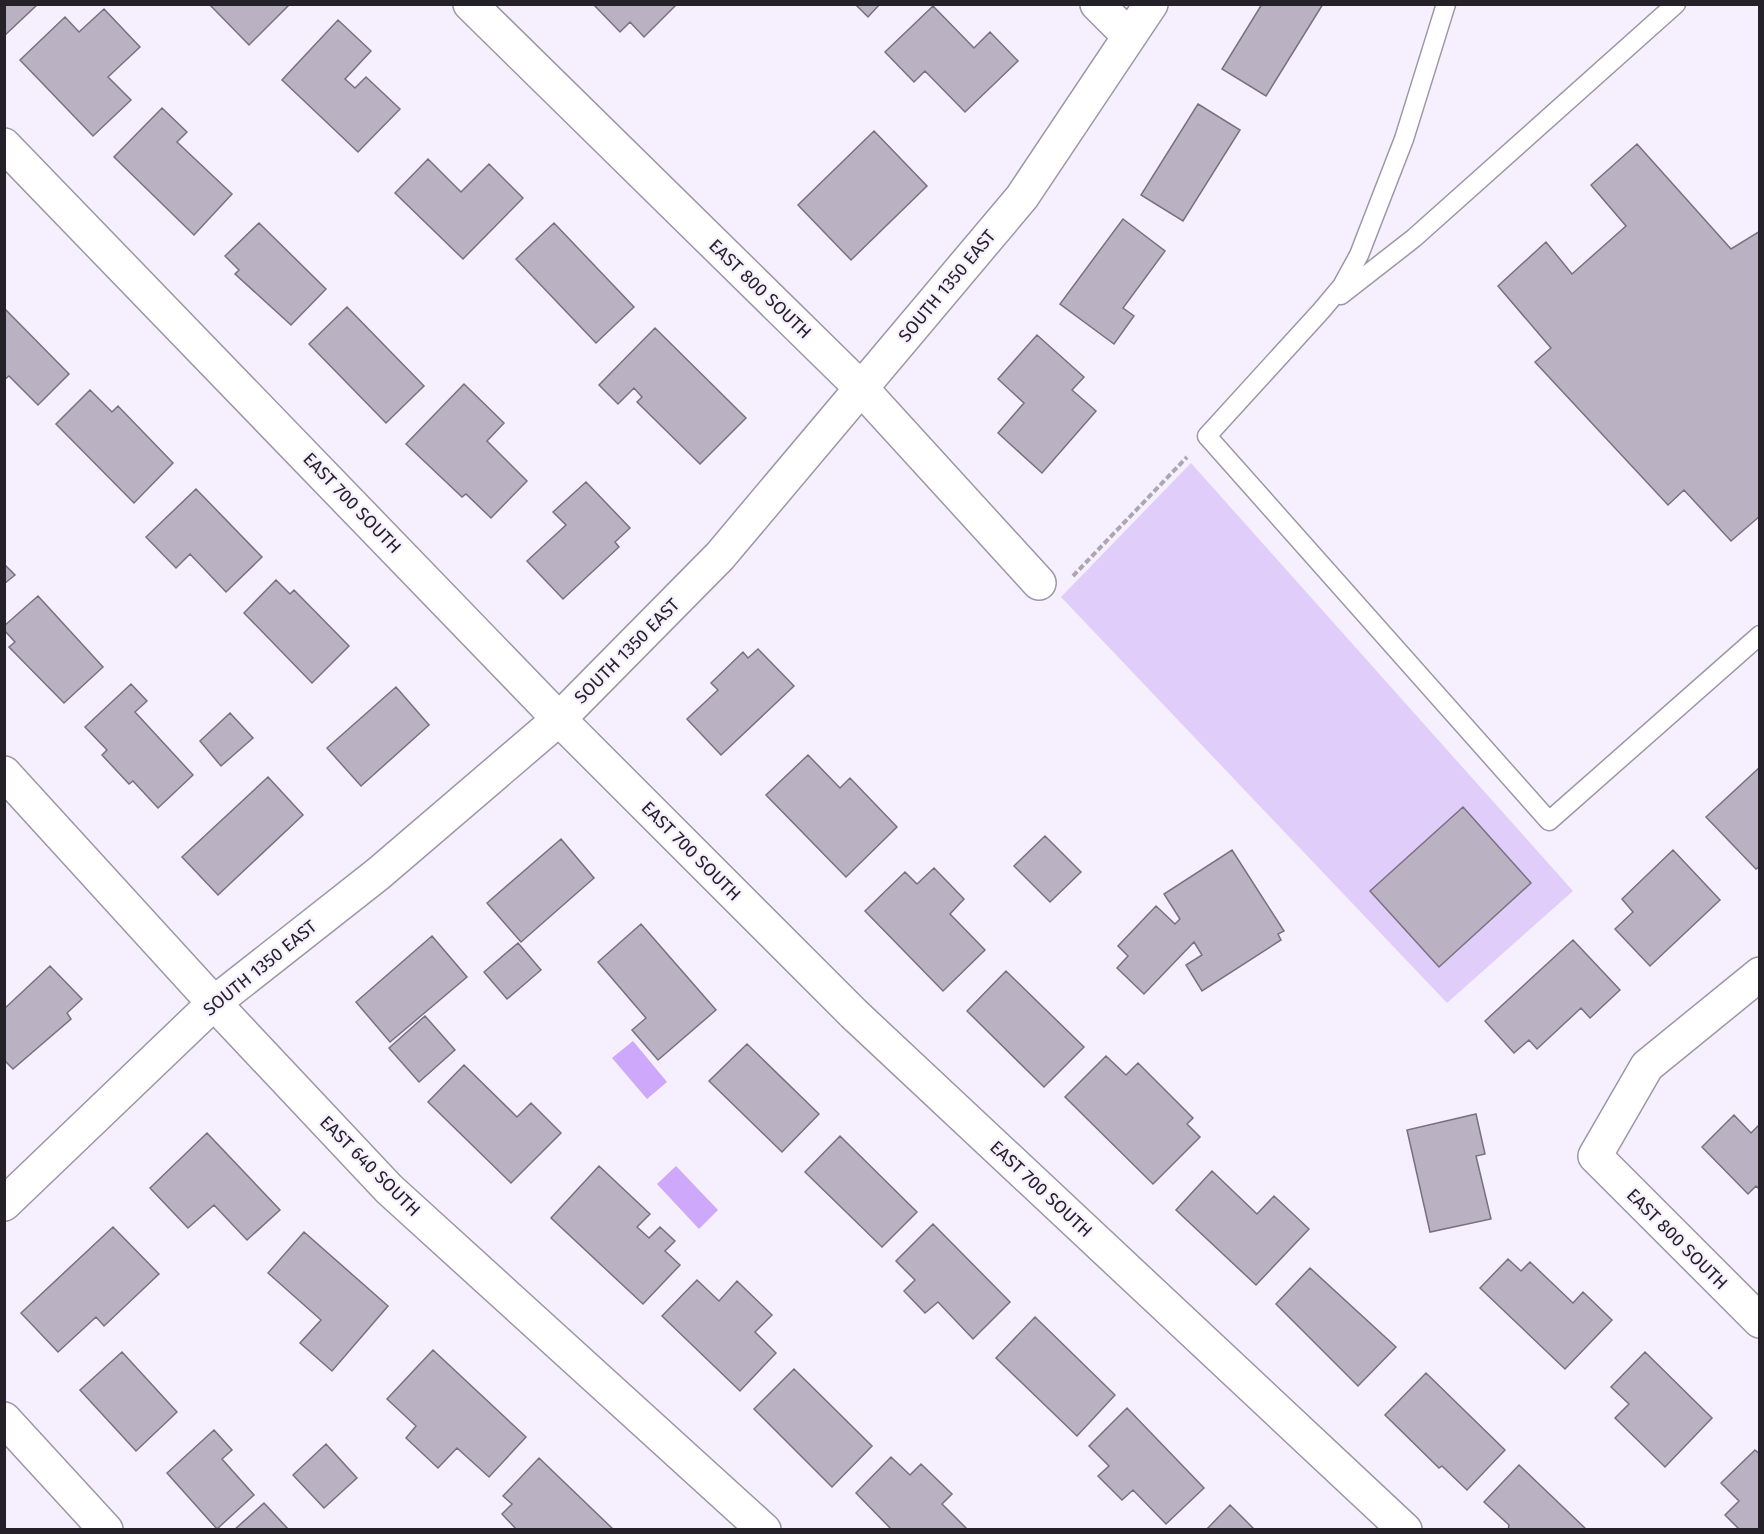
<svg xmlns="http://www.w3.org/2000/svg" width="1764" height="1534" viewBox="0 0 1764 1534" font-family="'Fira Sans',sans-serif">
<rect width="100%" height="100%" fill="#f6f0fe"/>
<path fill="#e1cdfa" d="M1191 463 1573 891 1447 1003 1061 597Z"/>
<path fill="#cea8fa" d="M633 1041 667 1082 647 1099 612 1058Z
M676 1166 718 1210 699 1229 657 1184Z"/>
<path fill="#bab2c3" stroke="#777180" stroke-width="1.5" d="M4 4H38L4 36Z
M209 4H290L249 45Z
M593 4H677L644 37 630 22 620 32Z
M855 4H880L868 17Z
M1262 4H1323L1266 96 1222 69Z
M933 6 974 48 990 32 1018 61 965 112 925 71 914 82 885 52Z
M104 9 140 47 108 77 131 100 93 136 20 60 65 17 79 32Z
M338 20 371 51 345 79 355 88 366 77 400 109 358 152 282 80Z
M1198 104 1240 130 1183 221 1141 195Z
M162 108 187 132 177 142 232 194 194 235 114 157Z
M874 131 927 186 851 260 798 205Z
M1637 144 1731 249 1760 231V516L1731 541 1684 490 1668 505 1535 362 1551 348 1498 286 1546 242 1572 274 1626 226 1591 185Z
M428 159 461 192 489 164 523 198 463 259 395 193Z
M1123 219 1165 251 1123 308 1134 316 1114 344 1060 304Z
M259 223 326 289 291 325 235 274 239 270 225 256Z
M554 223 634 307 596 343 516 259Z
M347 307 424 386 386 423 309 344Z
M4 308 69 374 38 405 9 376 4 380Z
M655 328 746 418 700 464 637 402 642 397 634 388 618 404 599 385Z
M1037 335 1084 377 1072 390 1096 411 1042 473 998 433 1024 403 998 379Z
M464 384 504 423 487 441 527 481 491 518 466 494 462 497 406 444Z
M90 390 112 412 118 406 173 463 134 503 56 424Z
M586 482 630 528 615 542 619 547 563 599 527 561 566 525 553 512Z
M196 489 262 557 226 592 190 554 176 568 146 537Z
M4 564 15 575 4 584Z
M276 580 290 594 294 590 349 646 312 683 244 613Z
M38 596 103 667 64 703 9 647 15 642 4 630V626Z
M758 649 794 686 721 755 687 719 718 690 711 683 743 652 748 658Z
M131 684 147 701 135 712 193 775 158 808 133 781 129 784 102 755 107 750 85 727Z
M396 687 429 725 361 786 327 748Z
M230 713 253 738 221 766 200 741Z
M808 755 840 788 850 778 897 827 846 877 766 795Z
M1760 767V866L1756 869 1706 817Z
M268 777 303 815 218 895 182 857Z
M1463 807 1531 883 1439 967 1370 891Z
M1045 836 1081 872 1050 902 1014 866Z
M561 839 594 878 521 942 487 903Z
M1232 850 1284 931 1278 934 1281 940 1202 991 1186 965 1202 955 1194 942 1144 994 1117 968 1128 956 1118 946 1156 906 1175 924 1180 919 1164 894Z
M1673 850 1720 900 1650 966 1615 929 1633 912 1622 899Z
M934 868 964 899 950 914 985 950 943 991 865 911 905 872 917 884Z
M641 924 716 1010 658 1060 632 1030 646 1018 598 962Z
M432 936 467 977 390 1042 356 1002Z
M1573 940 1620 990 1590 1018 1581 1008 1537 1049 1529 1040 1514 1053 1485 1021Z
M518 943 541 970 507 999 484 972Z
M50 966 82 999 67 1013 71 1019 13 1069 4 1060V1009Z
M1006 971 1084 1047 1044 1087 967 1011Z
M425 1016 455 1050 419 1082 389 1048Z
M747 1044 819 1114 782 1152 709 1081Z
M1106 1056 1126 1075 1138 1063 1193 1118 1187 1124 1200 1137 1153 1184 1065 1097Z
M464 1065 517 1117 531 1103 561 1133 511 1183 428 1102Z
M1476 1114 1485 1154 1476 1156 1491 1219 1430 1232 1407 1130Z
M1734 1115 1751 1133 1760 1124V1190L1756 1186 1748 1194 1702 1147Z
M207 1133 280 1210 247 1240 214 1205 188 1228 150 1188Z
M840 1136 917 1212 882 1247 805 1172Z
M599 1166 650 1214 637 1227 649 1238 660 1227 675 1241 665 1251 680 1265 643 1304 551 1218Z
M1212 1171 1257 1214 1274 1196 1309 1229 1256 1285 1176 1210Z
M933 1224 1010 1302 973 1339 938 1302 925 1313 904 1291 915 1280 896 1261Z
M113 1227 159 1274 104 1326 96 1317 58 1352 21 1313Z
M304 1232 388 1306 332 1371 300 1343 321 1320 268 1273Z
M1508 1259 1521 1271 1530 1262 1573 1303 1583 1292 1612 1320 1565 1369 1480 1288Z
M1310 1268 1396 1347 1358 1386 1276 1304Z
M697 1280 719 1301 737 1281 772 1315 755 1332 776 1353 740 1391 662 1316Z
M1035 1317 1115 1395 1077 1436 996 1358Z
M433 1350 526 1437 489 1477 457 1448 438 1468 406 1438 416 1426 387 1399Z
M122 1352 177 1412 136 1451 80 1390Z
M1645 1352 1712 1418 1665 1467 1615 1418 1629 1404 1611 1387Z
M794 1369 872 1446 832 1487 754 1409Z
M1426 1373 1505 1450 1467 1490 1442 1466 1439 1468 1385 1415Z
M1127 1408 1204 1488 1166 1524 1133 1490 1122 1500 1098 1476 1109 1466 1089 1446Z
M214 1430 232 1450 222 1459 254 1495 217 1529 167 1473Z
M326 1444 357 1478 324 1508 293 1475Z
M1755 1450 1760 1454V1530H1740L1725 1515 1739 1501 1721 1483Z
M891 1457 910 1475 921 1464 952 1494 942 1504 968 1530H892L856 1493Z
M539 1458 614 1530H517L502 1514 512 1504 503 1496Z
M1519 1465 1587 1530H1508L1509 1525 1484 1502Z
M264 1503 289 1530H234Z
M1230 1505 1255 1530H1206Z"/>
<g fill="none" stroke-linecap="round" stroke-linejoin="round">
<g stroke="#9d96a6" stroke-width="21">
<path id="lane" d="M1446 4 1404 139 1359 255 1342 286 1321 311 1207 436 1549 821 1760 635
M1341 295 1414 238 1676 4"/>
</g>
<g stroke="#9d96a6" stroke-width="36">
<path id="street" d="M470 4 860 387 1039 583
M1097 4 1129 36
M4 145 559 719 854 1014 1405 1530
M4 773 214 1003 389 1189 764 1530
M1760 974 1647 1066 1595 1156 1760 1321
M4 1204 214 1003 378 874 559 719 720 556 1022 197 1151 4
M4 1419 106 1530"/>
</g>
<path stroke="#aca7b2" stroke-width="4" stroke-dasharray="6 3" stroke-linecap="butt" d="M1073 576 1187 457"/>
<use href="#lane" stroke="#fff" stroke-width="18"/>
<use href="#street" stroke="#fff" stroke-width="33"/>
</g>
<g text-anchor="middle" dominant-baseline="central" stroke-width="4.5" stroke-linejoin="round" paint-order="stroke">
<g font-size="18" fill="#242128" stroke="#f6f0fe">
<text transform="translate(947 286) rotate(-50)">SOUTH 1350 EAST</text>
<text transform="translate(760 289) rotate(44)">EAST 800 SOUTH</text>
<text transform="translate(352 503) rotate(46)">EAST 700 SOUTH</text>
<text transform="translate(627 651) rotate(-45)">SOUTH 1350 EAST</text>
<text transform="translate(691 851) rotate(45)">EAST 700 SOUTH</text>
<text transform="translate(260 968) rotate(-39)">SOUTH 1350 EAST</text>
<text transform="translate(370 1166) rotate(45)">EAST 640 SOUTH</text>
<text transform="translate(1041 1189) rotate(43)">EAST 700 SOUTH</text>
<text transform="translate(1677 1239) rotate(45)">EAST 800 SOUTH</text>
</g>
</g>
<rect width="1764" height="1534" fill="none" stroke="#242128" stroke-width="12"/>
</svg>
